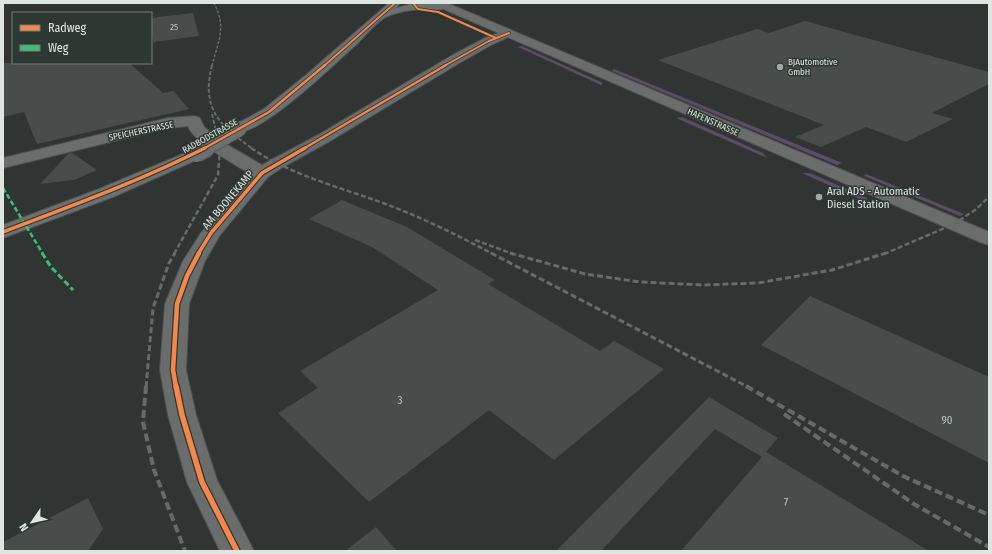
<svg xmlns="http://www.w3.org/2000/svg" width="992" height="554" viewBox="0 0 992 554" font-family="'Fira Sans Condensed',sans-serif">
<rect width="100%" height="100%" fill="#303533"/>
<path fill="#5e4b6c" d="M522 46 603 83 601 85 518 47Z
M614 69 842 163 837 165 612 71Z
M682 117 763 153 767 158 676 118Z
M802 173H810L867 198 866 202Z
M866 174 964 214 960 216 864 176Z"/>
<path fill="#484d4b" d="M193 13 199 36 153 42 151 18Z
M805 21 989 72V84L932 113 953 119 906 142 866 127 821 147 795 137 824 125 658 60 757 29 769 33Z
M3 63H129L163 93 173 91 189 109 37 144 24 112 3 117Z
M72 153 97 170 74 180 40 184 68 154Z
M342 200 407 227 495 280 488 284 600 351 614 341 664 369 554 460 489 410 369 502 278 413 318 388 300 371 438 290 372 247 309 219Z
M810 296 989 377V463L761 345Z
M709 397 778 438 766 452 929 551H681L762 457 715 429 601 551H556Z
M88 498 103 529 88 551H3V542Z
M376 527 397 551H345Z"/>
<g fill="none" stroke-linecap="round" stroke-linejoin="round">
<g stroke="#4d504f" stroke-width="2">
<path id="minor" d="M509 29 513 31 515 33 513 35 493 44 461 62 330 141 283 167 268 177 220 235 205 261 189 304 186 370 196 415 217 480 254 551H220L187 482 168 415 160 370 165 304 183 261 201 233 251 174C237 166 192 141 188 126L168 128 3 168V158L168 118 195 116 200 118 204 127 226 144 262 165 318 135 451 56 485 38Z"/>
</g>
<g stroke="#4d504f" stroke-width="2">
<path id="tertiary" d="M433 3H447L989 232V245L982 243 434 5Z"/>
</g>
<g stroke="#4d504f" stroke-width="2">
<path id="secondary" d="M389 3H400L396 8 411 4 446 3 450 6C445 12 421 9 412 10 405 11 392 14 386 17 376 22 365 36 357 44 336 62 259 139 233 132L231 129 233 126 264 109 306 75Z
M197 148 203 149 205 153 203 157 113 197 3 238V225L99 189Z"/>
</g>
<use href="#minor" fill="#6b6d6c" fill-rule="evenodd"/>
<use href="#tertiary" fill="#6b6d6c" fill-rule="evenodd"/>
<use href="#secondary" fill="#6c706e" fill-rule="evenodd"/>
<path stroke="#666a69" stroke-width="1.5" stroke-dasharray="3 1.5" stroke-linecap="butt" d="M212 66C218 41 227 28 214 3"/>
<path stroke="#666a69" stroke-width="2" stroke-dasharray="4 2" stroke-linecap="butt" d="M212 65C201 109 219 125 253 149
M212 114 220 149"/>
<path stroke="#666a69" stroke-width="2.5" stroke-dasharray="5 2.5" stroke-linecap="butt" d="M251 148C291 175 339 187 383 203 421 217 457 235 493 254
M475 240 513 254
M174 254 218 175 220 148
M884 254 954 224 975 210 989 197"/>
<path stroke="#666a69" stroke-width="3" stroke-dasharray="6 3" stroke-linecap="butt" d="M491 253 748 387
M510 253 585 274 640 282 704 285 758 283 832 270 886 253
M146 387 153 308 169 263 175 253"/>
<path stroke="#666a69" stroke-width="4" stroke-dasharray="8 4" stroke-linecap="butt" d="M146 386 143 422 154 470 185 551
M746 386 903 476 989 515
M784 414 914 504 989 547"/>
<g stroke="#4d504f" stroke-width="16" stroke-linecap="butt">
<path id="secondary-bridge-far1" d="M204 149 239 129"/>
</g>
<g stroke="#4d504f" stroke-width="20" stroke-linecap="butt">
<path id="secondary-bridge" d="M197 153 206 148"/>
</g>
<use href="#secondary-bridge-far1" stroke="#6c706e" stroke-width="15"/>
<use href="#secondary-bridge" stroke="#6c706e" stroke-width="18"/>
<path stroke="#3abd76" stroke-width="2.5" stroke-dasharray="5 2.5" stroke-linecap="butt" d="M3 188 43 254"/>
<path stroke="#3abd76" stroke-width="3" stroke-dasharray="6 3" stroke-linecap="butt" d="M42 253 51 267 73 290"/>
<g stroke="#2d3833" stroke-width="3.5">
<path id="cycleway-far4" d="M413 3 418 9 438 12 496 38
M324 66 395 3
M444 66 489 41 509 33"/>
</g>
<g stroke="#2d3833" stroke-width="4">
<path id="cycleway-far3" d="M203 149 269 112 325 65
M303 149 446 65"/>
</g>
<g stroke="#2d3833" stroke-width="5.5">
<path id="cycleway-far2" d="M3 232C71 206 140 181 205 148
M198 254 211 233 262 173 305 148"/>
</g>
<g stroke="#2d3833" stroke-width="7">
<path id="cycleway-far1" d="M176 387 173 370 177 304 187 276 199 253"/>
</g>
<g stroke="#2d3833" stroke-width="8">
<path id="cycleway" d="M176 386 182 415 202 482 237 551"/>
</g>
<use href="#cycleway-far4" stroke="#f5874c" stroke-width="2"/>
<use href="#cycleway-far3" stroke="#f5874c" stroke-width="2.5"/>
<use href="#cycleway-far2" stroke="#f5874c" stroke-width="3.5"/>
<use href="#cycleway-far1" stroke="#f5874c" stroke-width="4.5"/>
<use href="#cycleway" stroke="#f5874c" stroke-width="5.5"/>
</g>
<g fill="#a2a8a5" stroke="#2d3833" stroke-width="1.5">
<circle cx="780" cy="67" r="4"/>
<circle cx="819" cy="197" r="4"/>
</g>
<g text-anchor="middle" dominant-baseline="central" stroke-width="3" stroke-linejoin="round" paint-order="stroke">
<g font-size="9" fill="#b9c0bc">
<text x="174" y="27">25</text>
</g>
<g font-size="9" fill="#dfe6e2" stroke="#2d3833" text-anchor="start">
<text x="788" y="62">BJAutomotive<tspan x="788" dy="10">GmbH</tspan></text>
</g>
<g font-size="9" fill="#dfe6e2" stroke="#2d3833">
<text transform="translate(713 122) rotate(24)">HAFENSTRASSE</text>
<text transform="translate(141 131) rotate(-12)">SPEICHERSTRASSE</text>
<text transform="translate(210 136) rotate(-29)">RADBODSTRASSE</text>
</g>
<g font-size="11" fill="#dfe6e2" stroke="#2d3833" text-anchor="start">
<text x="827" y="191">Aral ADS - Automatic<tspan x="827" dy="13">Diesel Station</tspan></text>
</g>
<g font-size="11" fill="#dfe6e2" stroke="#2d3833">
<text transform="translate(228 200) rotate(-50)">AM BOONEKAMP</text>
</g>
<g font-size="11" fill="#b9c0bc">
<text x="400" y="400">3</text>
<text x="947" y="420">90</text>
<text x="786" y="502">7</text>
</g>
</g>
<rect width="992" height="554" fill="none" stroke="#dfe6e2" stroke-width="8"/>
<rect x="12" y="12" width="140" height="52" fill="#2d3833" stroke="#747e79"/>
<rect x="20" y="25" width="20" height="6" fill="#f5874c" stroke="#747e79"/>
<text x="48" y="32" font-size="12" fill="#dfe6e2">Radweg</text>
<rect x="20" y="45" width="20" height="6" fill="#3abd76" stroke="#747e79"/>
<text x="48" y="52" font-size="12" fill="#dfe6e2">Weg</text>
<g transform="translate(32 522) rotate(236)" stroke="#2d3833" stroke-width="3" paint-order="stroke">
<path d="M0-3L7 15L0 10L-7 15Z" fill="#dfe6e2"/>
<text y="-6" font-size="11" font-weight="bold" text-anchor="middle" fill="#dfe6e2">N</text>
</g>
</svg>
